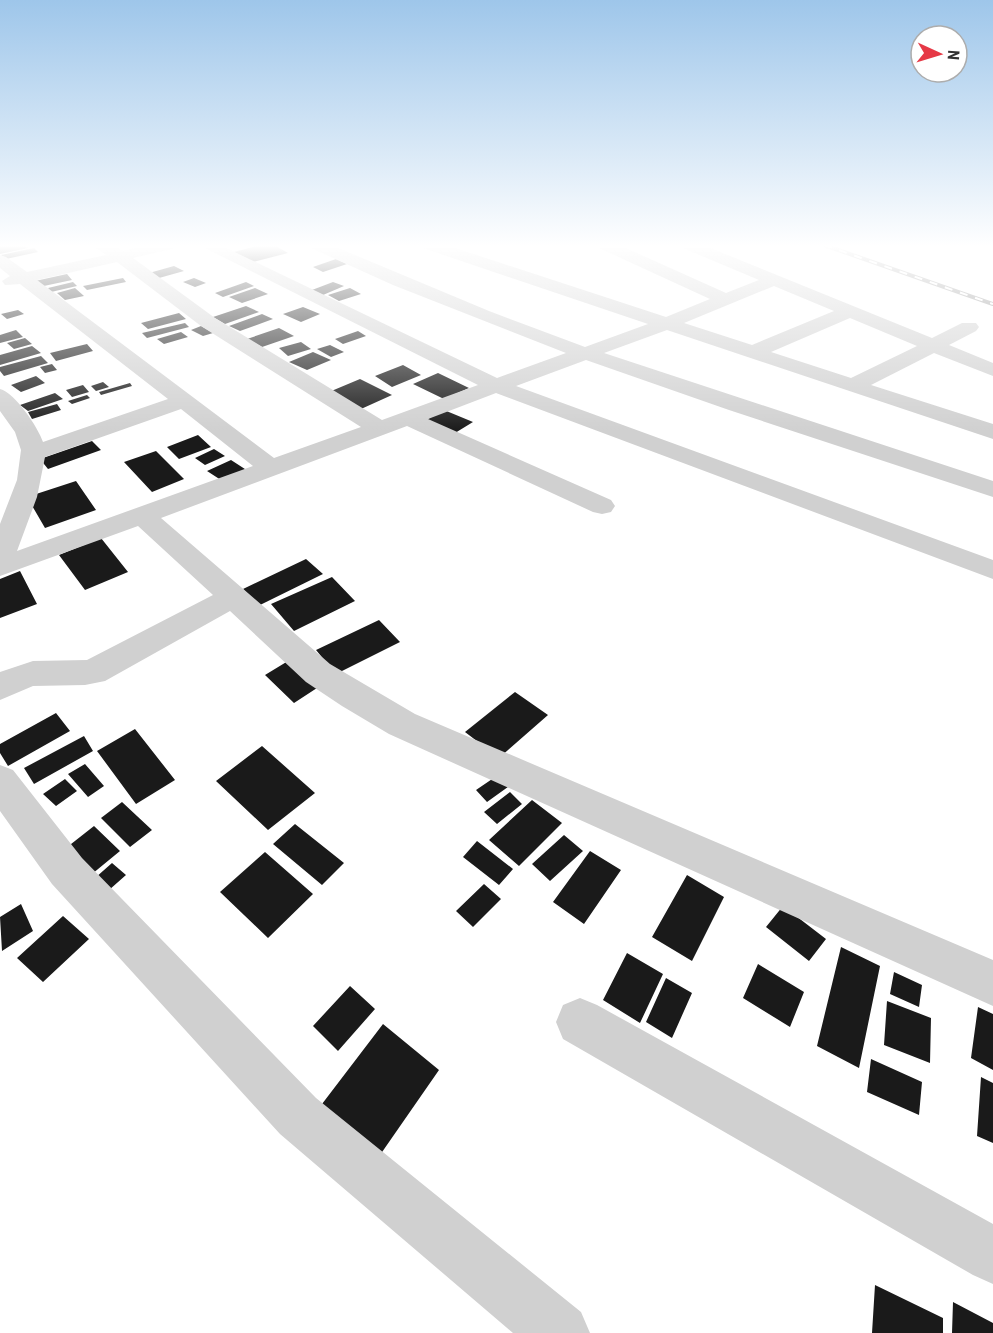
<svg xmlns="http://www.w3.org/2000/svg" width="993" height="1333" viewBox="0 0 993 1333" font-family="'Roboto Condensed',sans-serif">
<rect width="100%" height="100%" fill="#fff"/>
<path fill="#1a1a1a" d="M0 245H24L28 248 0 254Z
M260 245H274L288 253 253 262 234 252Z
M34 248 38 252 6 259 1 255Z
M336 259 347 264 323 272 313 267Z
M174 266 184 271 159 278 149 273Z
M67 274 72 280 39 287 35 281Z
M123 278 126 282 87 290 83 286Z
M194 278 206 283 195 287 183 282Z
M73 282 77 286 51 292 48 288Z
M246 282 254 286 223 297 215 293Z
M333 282 344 286 323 295 312 290Z
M75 288 84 296 65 300 57 293Z
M255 288 268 294 242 303 229 297Z
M350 288 361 294 339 301 328 295Z
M246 306 259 312 225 324 213 317Z
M303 307 320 314 301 322 283 314Z
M18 310 24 314 7 319 1 314Z
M179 313 186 319 148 329 141 323Z
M262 314 273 319 240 331 229 326Z
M185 323 189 327 147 338 142 333Z
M201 326 213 333 203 336 191 330Z
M279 328 294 336 262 347 247 339Z
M16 330 23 337 0 343V335Z
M358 331 366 336 343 344 335 339Z
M181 332 188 337 164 344 157 339Z
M25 338 32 344 14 349 7 343Z
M301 342 311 349 288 356 279 348Z
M87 344 93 351 56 361 50 353Z
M330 345 344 352 331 357 317 349Z
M32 346 41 353 0 365V355Z
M313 352 331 360 307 370 289 362Z
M41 356 48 363 4 376 0 371V367Z
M52 364 57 370 45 373 40 367Z
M403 365 421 375 392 387 375 376Z
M438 373 469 388 444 399 413 384Z
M36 376 45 383 21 392 11 385Z
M360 379 392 395 361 409 329 392Z
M103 382 109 387 96 391 91 386Z
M130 383 132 386 101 395 99 392Z
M83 385 89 392 72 397 66 390Z
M55 393 63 399 28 411 20 405Z
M87 395 90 398 72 404 68 401Z
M57 404 61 410 32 419 28 412Z
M444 410 473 422 455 433 426 420Z
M198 435 211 447 179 459 167 447Z
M92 441 101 450 48 469 40 459Z
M214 449 225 456 205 465 195 458Z
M156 451 184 479 152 492 124 462Z
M231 460 248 471 224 482 207 471Z
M76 481 96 510 45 528 27 497Z
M101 538 128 572 85 590 59 555Z
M306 559 323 574 258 606 243 589Z
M20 571 37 604 0 618V579Z
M332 577 355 601 294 631 271 604Z
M379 620 400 642 336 674 316 650Z
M288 661 317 688 294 703 265 675Z
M515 692 548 715 499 758 465 732Z
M56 713 70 731 8 766 0 753V744Z
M135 729 175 780 136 804 97 751Z
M84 736 93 751 34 784 24 768Z
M262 746 315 793 268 830 216 781Z
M85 764 104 786 88 797 68 774Z
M501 773 512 784 487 802 476 790Z
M65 779 77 791 56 806 43 794Z
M510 792 522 804 497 824 484 812Z
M532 800 562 823 519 866 489 840Z
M122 802 152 830 130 847 101 818Z
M295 824 344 863 322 885 273 844Z
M94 826 120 851 92 874 66 848Z
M564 835 583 851 550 881 532 864Z
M477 841 513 869 499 885 463 857Z
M590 851 621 870 584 924 553 902Z
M265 852 313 894 268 938 220 892Z
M112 863 126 875 109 890 95 878Z
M687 875 724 897 692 961 652 937Z
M484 884 501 899 473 927 456 911Z
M21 904 33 931 2 951 0 917Z
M783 906 826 939 809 961 766 927Z
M63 916 89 939 43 982 17 958Z
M841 947 880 966 859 1068 817 1046Z
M627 953 663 974 640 1023 603 1000Z
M758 964 804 992 790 1027 743 998Z
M894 972 922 985 919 1007 890 994Z
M666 978 692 993 672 1038 646 1022Z
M350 986 375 1009 338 1051 313 1026Z
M887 1001 931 1018 930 1063 884 1045Z
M978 1007 993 1014V1070L971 1058Z
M383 1024 439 1070 380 1155 322 1104Z
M871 1059 922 1082 919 1115 867 1092Z
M981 1077 993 1083V1143L977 1136Z
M875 1285 943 1318V1333H872Z
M953 1302 993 1323V1333H952Z"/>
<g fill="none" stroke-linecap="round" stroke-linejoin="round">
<path fill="#d0d0d0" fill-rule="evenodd" d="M92 245H112L123 251 148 245H178L176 248 133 258 215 318 382 420 478 385 199 245H220L497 378 566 353 393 285 311 248 309 245H331L489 311 585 347 648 324 423 248 421 245H446L666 317 710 299 599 248 597 245H619L726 293 759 280 683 248 681 245H703L932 338 962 323H976L979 327 976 331 949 345 993 363V376L934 353 871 385 993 424V439L667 330 604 353 993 481V497L729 410 586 360 516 386 993 560V579L496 393 428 419 611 500 615 506 611 512 602 514 593 512 407 426 161 518 330 664 415 714 993 960V1006L389 734 342 706 306 682 230 611 105 681 85 685 33 686 0 700V672L33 661 87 660 213 595 138 526 0 576V524L17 480 21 450 15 432 0 411V389C15 393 38 427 43 442L168 399 20 284 5 285 2 281 10 276 0 268V255L6 257 27 272 106 255ZM117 262 201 326 361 427 274 458 37 280ZM774 286 834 311 752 345 684 323ZM850 318 917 346 851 378 771 352ZM181 409 253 466 17 551 37 497 45 457Z
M0 765 13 770 82 858 316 1098 581 1312 590 1333H513L280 1134 52 884 0 811Z
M580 998 597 1005 993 1224V1284L973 1275 563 1039 556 1022 563 1005Z"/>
<g stroke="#888" stroke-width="4">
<path id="rail" d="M824 245 993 304"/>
</g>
<use href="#rail" stroke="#fff" stroke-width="2" stroke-dasharray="8" stroke-linecap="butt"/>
</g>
<linearGradient id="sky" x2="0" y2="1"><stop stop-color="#9ec6ea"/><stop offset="0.57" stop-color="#fff"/><stop offset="1" stop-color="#fff" stop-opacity="0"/></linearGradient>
<rect width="993" height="432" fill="url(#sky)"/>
<g transform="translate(939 54) rotate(94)"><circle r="28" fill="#ffffff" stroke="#adadad" stroke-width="1.5"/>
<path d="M0-4.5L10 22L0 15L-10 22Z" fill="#e63946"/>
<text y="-9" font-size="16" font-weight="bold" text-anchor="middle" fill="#333333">N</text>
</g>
</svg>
